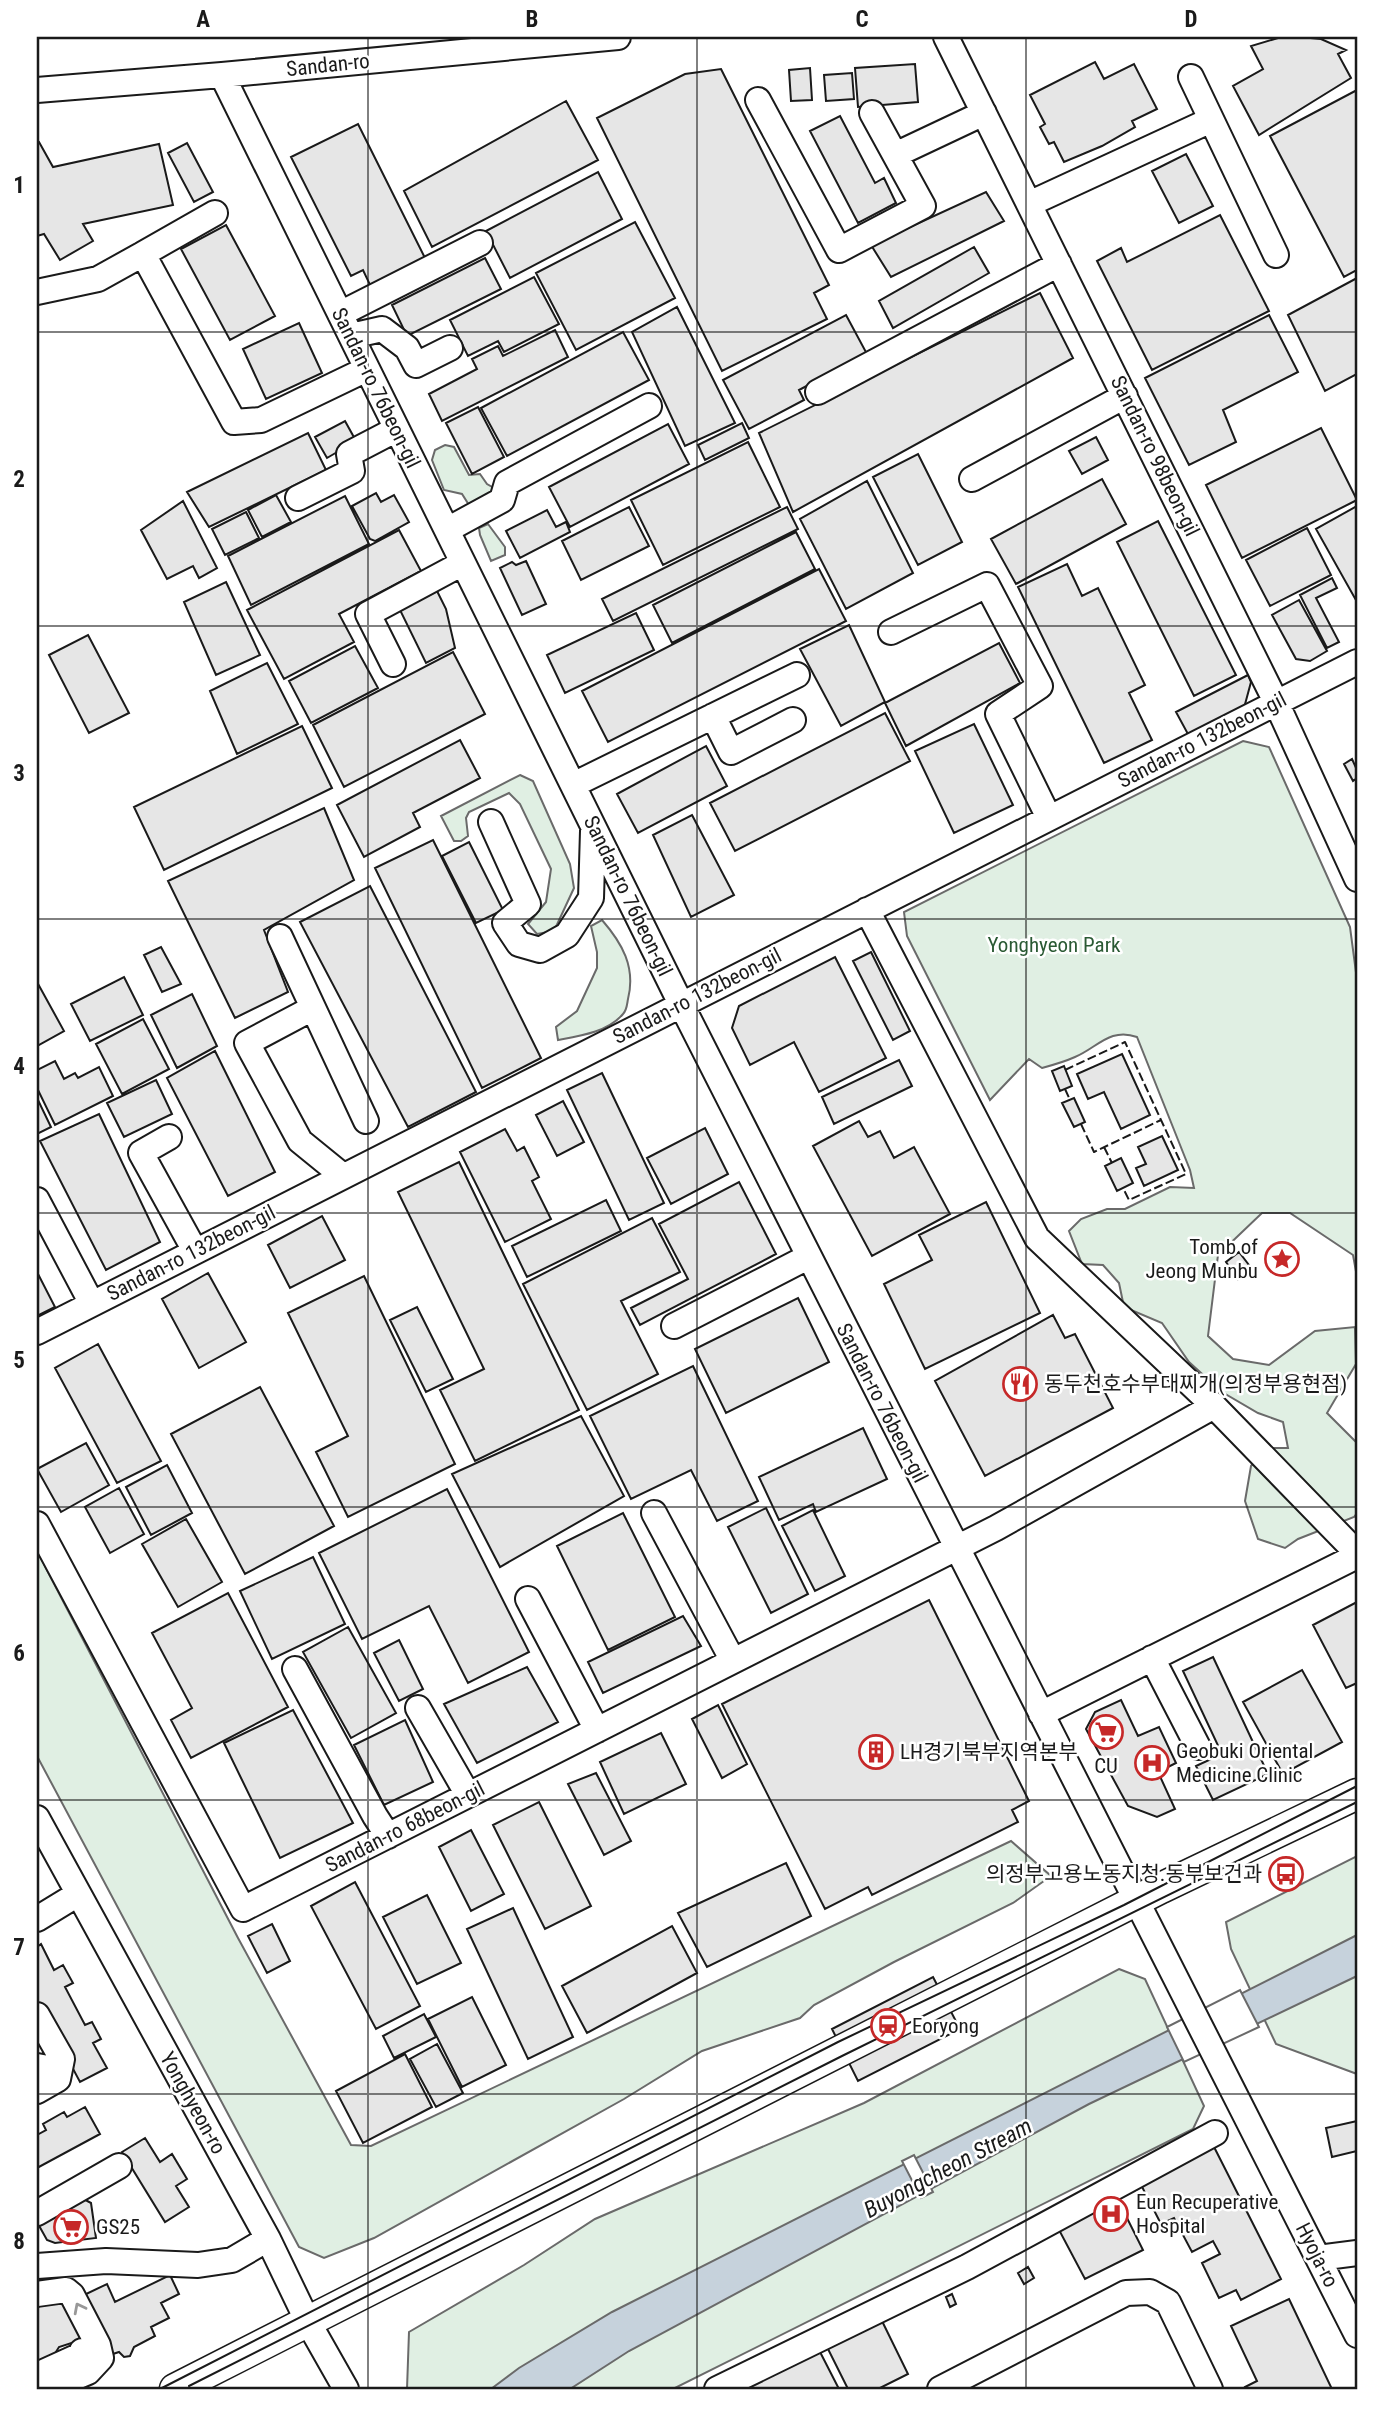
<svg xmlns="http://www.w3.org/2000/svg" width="1394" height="2426" viewBox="0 0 1394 2426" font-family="'Roboto Condensed','Noto Sans KR',sans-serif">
<rect width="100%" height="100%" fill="#fff"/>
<path fill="#e0efe3" stroke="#6a6a6a" stroke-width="2" d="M445 445 454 447 469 475 480 474 487 484 494 488 485 499 469 505 462 494 444 490 432 460 435 450Z
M488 524 505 547V555L491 561 480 535 479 528Z
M1243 741 1269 747 1350 927 1357 980V1277L1353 1255 1290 1213H1262L1218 1255 1208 1336 1233 1359 1269 1365 1315 1331 1355 1327 1356 1364 1327 1413 1357 1443V1513L1354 1517 1298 1539 1285 1548 1258 1539 1245 1501 1251 1466 1266 1448H1288L1283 1422 1258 1413 1222 1392 1189 1362 1162 1323 1124 1307 1119 1283 1103 1265 1082 1264 1069 1231 1081 1219 1107 1209H1125L1170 1187 1194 1188 1190 1170 1137 1037C1110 1027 1097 1048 1075 1057 1064 1062 1053 1065 1042 1068L1029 1059 990 1100 907 936 904 912Z
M520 775 533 781 570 864 574 888 554 931 537 934 528 924 546 902 551 869 520 804 509 793 469 812 466 818 468 836 461 841H454L441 816Z
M602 920C622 943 636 967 628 999 627 1004 627 1010 623 1014 608 1032 580 1036 558 1040L556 1027 577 1011 597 968V952L591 926Z
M37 1551 238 1938 351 2145 371 2146 1011 1841 1051 1876 1013 1903 894 1962 814 2005 800 2018 702 2051 624 2099 374 2238 324 2258 299 2247 37 1756Z
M1357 1856V2074L1276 2044 1231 1949 1226 1922Z
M1119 1969 1145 1979 1204 2106 1193 2129 673 2389H407L409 2332 524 2265 595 2219 864 2103Z"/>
<path fill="#c6d2dc" stroke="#6a6a6a" stroke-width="2" d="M1357 1935V1976L1089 2104 629 2351 570 2389H491L519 2368 612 2312Z"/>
<path fill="#fff" stroke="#6a6a6a" stroke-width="2" d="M1240 1990 1259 2027 1184 2062 1167 2027Z
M914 2155 933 2192 921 2198 902 2161Z"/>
<path fill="#e6e6e6" stroke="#1a1a1a" stroke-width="2" d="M1300 37 1321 39 1346 50 1338 54 1351 78 1259 135 1233 86 1263 69 1251 46 1278 38Z
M1095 62 1104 79 1134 64 1157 109 1132 121 1135 127 1102 146 1064 162 1054 142 1049 144 1040 127 1045 124 1030 95Z
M915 64 918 102 858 107 855 68Z
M810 68 812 100 791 101 789 70Z
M721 69 829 285 814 293 827 319 722 371 597 118 685 74Z
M852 73 854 99 826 101 824 75Z
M1357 90V270L1344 277 1270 136Z
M566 101 598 160 432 247 404 191Z
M840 116 875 183 884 178 896 203 858 223 810 131Z
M358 124 426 260 371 287 363 270 351 276 291 157Z
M39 142 53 167 159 144 173 205 83 224 93 241 60 260 44 234 37 236V143Z
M187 143 213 192 194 202 168 153Z
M1186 154 1213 206 1179 223 1152 171Z
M598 172 622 219 510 278 486 231Z
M986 192 1004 221 891 277 871 245Z
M1220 215 1269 311 1152 370 1097 261 1121 248 1127 262Z
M635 222 675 298 576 350 536 273Z
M226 225 275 316 230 340 181 249Z
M974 247 989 273 893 328 879 301Z
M485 258 501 289 407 336 392 305Z
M534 277 559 324 504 352 498 341 468 356 450 320Z
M1357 278V374L1325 391 1288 315Z
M1040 293 1073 358 793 512 759 433Z
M677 307 735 423 685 446 632 332Z
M846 315 867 354 799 390 804 400 749 429 723 380Z
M1269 315 1298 372 1223 410 1236 442 1189 465 1145 378Z
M299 323 322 373 266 399 243 349Z
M555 330 568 357 442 421 429 394 477 369 472 359 498 346 503 356Z
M623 332 649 380 507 456 481 408Z
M478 407 504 457 472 474 446 423Z
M345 421 356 441 327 458 315 437Z
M742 423 749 438 705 460 698 445Z
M668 424 689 464 570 527 549 487Z
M1321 428 1357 500 1242 558 1206 485Z
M308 433 326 470 209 527 187 492Z
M1096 437 1108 460 1082 474 1069 451Z
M748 442 780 507 663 565 631 500Z
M918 454 962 542 918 565 873 477Z
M1102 479 1126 524 1016 584 991 539Z
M867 481 913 573 846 609 800 519Z
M376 493 381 502 394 495 409 522 375 541 370 539 352 506Z
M276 495 291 522 262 537 248 510Z
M345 496 369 544 251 605 228 556Z
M183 501 217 568 199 578 193 566 167 579 141 530Z
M1357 506V602L1316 529Z
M629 507 649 546 581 580 562 541Z
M787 507 798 529 613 621 602 599Z
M547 510 556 527 566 522 570 532 520 558 506 531Z
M246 512 259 538 225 555 212 529Z
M1158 521 1236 675 1194 696 1117 542Z
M1307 528 1331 575 1270 606 1246 560Z
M399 530 421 571 339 614 354 642 284 679 247 610Z
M796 532 815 569 672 643 653 605Z
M526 561 546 604 522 615 500 568 512 562 516 565Z
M1067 564 1082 596 1098 588 1145 685 1129 693 1152 740 1104 763 1018 587Z
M819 569 846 621 608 742 582 691Z
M1332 578 1337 588 1316 598 1339 642 1327 648 1300 595Z
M226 582 260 655 216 675 184 602Z
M437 591 446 609 455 648 426 663 400 610Z
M1299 600 1327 651 1310 661 1296 659 1272 615Z
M636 613 654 650 565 693 547 655Z
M849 625 885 702 841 726 800 649Z
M88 635 129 713 89 733 49 655Z
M999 643 1020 683 906 746 885 703Z
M355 646 378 688 311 723 289 681Z
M453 652 485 714 344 787 313 725Z
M267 663 298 724 237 754 210 691Z
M1248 675 1251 682 1244 708 1189 736 1176 712Z
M885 713 910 761 735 851 710 803Z
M974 724 1013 805 954 833 915 751Z
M302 726 332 788 164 870 134 807Z
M460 740 480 778 413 813 420 827 364 857 337 805Z
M706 746 727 786 638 833 617 794Z
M1352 759 1357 770V778L1353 781 1344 764Z
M324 808 354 880 264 930 288 992 235 1018 168 881Z
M692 815 734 895 691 917 653 835Z
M433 840 541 1058 482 1088 375 868Z
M469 842 503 910 476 923 442 856Z
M370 886 476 1092 408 1127 300 922Z
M161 947 181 984 162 992 144 955Z
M871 952 910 1031 893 1040 853 961Z
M835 957 886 1058 819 1092 794 1042 750 1065 732 1028 739 1006Z
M124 977 143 1015 90 1041 71 1004Z
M37 982 64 1031 37 1046Z
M192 994 217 1046 177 1068 151 1015Z
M143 1019 169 1069 122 1094 96 1044Z
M215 1051 275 1172 228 1196 167 1078Z
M1122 1054 1150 1115 1121 1129 1104 1092 1088 1099 1077 1074Z
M899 1060 912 1086 834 1124 822 1097Z
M55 1061 64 1079 75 1073 78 1078 99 1067 113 1096 55 1125 37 1088V1070Z
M1064 1066 1072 1086 1060 1091 1052 1071Z
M602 1073 664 1203 629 1220 567 1090Z
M156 1080 172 1114 124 1137 107 1103Z
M37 1098 51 1127 37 1134Z
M1074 1098 1085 1122 1074 1127 1062 1103Z
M563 1101 584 1142 557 1156 536 1115Z
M99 1114 160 1242 106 1270 40 1141Z
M859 1121 868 1137 880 1131 894 1158 914 1147 950 1214 872 1256 813 1146Z
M705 1128 728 1174 671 1204 647 1158Z
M505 1129 517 1151 524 1147 539 1177 532 1181 551 1219 505 1242 460 1152Z
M1162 1136 1178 1170 1144 1186 1136 1168 1146 1164 1138 1147Z
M1121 1158 1133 1183 1117 1191 1105 1166Z
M459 1162 579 1410 475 1461 440 1390 484 1369 398 1192Z
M739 1182 776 1254 640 1325 631 1308 688 1279 659 1224Z
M606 1200 621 1231 527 1277 512 1246Z
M986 1202 1040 1313 925 1369 884 1284 932 1260 919 1235Z
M322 1216 345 1260 290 1288 268 1245Z
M652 1218 680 1272 621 1301 658 1374 587 1410 523 1284Z
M1239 1252 1252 1269 1238 1279 1226 1262Z
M37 1272 55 1307 37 1316Z
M208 1273 246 1342 199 1368 162 1299Z
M364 1276 455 1464 348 1517 316 1452 348 1436 288 1313Z
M798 1298 829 1362 726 1413 695 1349Z
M417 1307 453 1379 426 1392 390 1320Z
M1053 1315 1065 1338 1075 1334 1113 1408 985 1476 935 1381Z
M98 1344 161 1461 117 1483 55 1368Z
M693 1366 758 1501 717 1521 691 1470 631 1499 590 1416Z
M260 1387 334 1526 245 1574 171 1434Z
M581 1416 624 1496 500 1567 452 1474Z
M863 1428 887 1479 816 1512 813 1504 779 1520 759 1477Z
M86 1443 109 1485 61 1512 37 1469Z
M167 1465 192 1513 151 1535 126 1487Z
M119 1488 144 1534 110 1553 85 1507Z
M447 1489 529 1652 468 1683 429 1606 362 1639 319 1553Z
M766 1508 808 1594 771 1613 728 1527Z
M813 1510 845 1576 815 1591 782 1526Z
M623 1513 675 1617 608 1650 557 1546Z
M186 1519 222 1582 178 1607 142 1544Z
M313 1557 345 1624 272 1659 240 1591Z
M228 1593 288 1707 191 1758 171 1720 192 1708 152 1633Z
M929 1600 1029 1801 1012 1810 1018 1822 872 1895 868 1887 825 1909 722 1704Z
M1357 1602V1683L1346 1688 1313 1625Z
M683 1616 701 1646 603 1693 588 1662Z
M348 1627 396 1713 351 1738 303 1652Z
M399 1640 423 1689 399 1701 374 1653Z
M1213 1657 1268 1774 1213 1800 1196 1766 1222 1754 1183 1671Z
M527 1667 558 1722 477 1763 444 1704Z
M1302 1670 1342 1742 1283 1774 1243 1702Z
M1121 1700 1138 1736 1159 1727 1176 1763 1158 1772 1175 1809 1157 1817 1128 1806 1086 1729 1095 1712Z
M718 1705 747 1764 722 1778 692 1719Z
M293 1710 353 1823 280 1858 224 1743Z
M405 1720 433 1782 384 1805 354 1745Z
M661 1733 686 1784 624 1814 600 1762Z
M596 1773 631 1841 604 1855 568 1784Z
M539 1802 591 1906 545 1929 493 1825Z
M471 1830 504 1894 471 1911 439 1847Z
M786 1863 811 1916 707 1967 678 1913Z
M355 1882 420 2006 376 2029 311 1906Z
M427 1895 461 1963 417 1984 383 1917Z
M513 1908 573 2037 528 2059 467 1929Z
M272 1924 290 1961 267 1973 248 1936Z
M672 1926 697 1973 587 2033 562 1986Z
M41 1944 54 1970 63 1965 73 1983 65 1987 85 2025 92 2022 101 2039 93 2043 107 2068 80 2082 37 2001V1947Z
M933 1977 960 2029 858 2081 832 2029Z
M472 1997 506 2065 462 2087 428 2019Z
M424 2014 436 2037 394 2058 383 2036Z
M437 2044 463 2093 436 2107 410 2059Z
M405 2054 432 2107 363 2143 336 2091Z
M85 2107 100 2134 37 2168V2135L46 2130 43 2124 64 2112 67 2117Z
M1357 2121V2151L1332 2157 1326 2128Z
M145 2138 160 2162 172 2154 187 2179 176 2186 189 2207 165 2222 122 2152Z
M1211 2141 1281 2279 1241 2300 1236 2290 1219 2298 1202 2263 1220 2254 1213 2241 1192 2252 1174 2218 1161 2224 1138 2179Z
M80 2197 91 2203 96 2238 55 2243 47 2240 37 2222Z
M1117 2198 1143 2250 1085 2279 1058 2228Z
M1028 2267 1034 2278 1024 2284 1018 2273Z
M170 2275 179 2294 161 2303 169 2318 151 2327 155 2336 134 2347 130 2356 124 2357 119 2352 113 2354 84 2295 107 2284 115 2302Z
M952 2294 956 2304 950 2307 946 2297Z
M1289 2299 1331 2387 1329 2389H1246L1245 2387 1257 2381 1231 2326Z
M72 2301 90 2337 59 2347 46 2368 37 2362V2310L40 2304Z
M882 2321 908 2374 878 2389H848L827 2347Z
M818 2348 839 2389H753L750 2383Z"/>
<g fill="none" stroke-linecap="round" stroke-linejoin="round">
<g stroke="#1a1a1a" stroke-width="28">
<path id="minor" d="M946 37 1276 702 1357 879
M222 75 681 1004 1357 2335
M1191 77 1276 255
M37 90 222 75 618 37
M758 100 839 250 923 206 872 113
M895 155 984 113
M1029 204 1211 120
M143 254 215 213
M37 292 98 279 143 254 234 422 261 420 367 369
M340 314 480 243
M351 336 382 329 407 348 416 365 450 348
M818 392 1059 264
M972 479 1125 396
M298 498 352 471 349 454 397 429
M447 530 502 500 507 483 649 406
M891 632 987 585 1040 686 998 714 1049 818
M393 664 368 614 463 563
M713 716 731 752 793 720
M573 785 797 675
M491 822 528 904 505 923 519 944 540 950 567 935 591 898 593 831
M867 910 1037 1238 1214 1406 1357 1553
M280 937 366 1121
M313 1008 247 1043 300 1141 343 1176
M169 1137 141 1153 195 1251
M37 1200 92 1304
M674 1326 808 1257
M37 1332 1357 662
M654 1513 733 1661
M37 1524 243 1909 996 1528 1214 1406
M528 1599 597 1730
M1152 1658 1198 1747
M295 1669 375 1816 388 1836
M418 1708 468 1795
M1041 1714 1357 1556
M37 1818 268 2239 308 2322 346 2389
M37 1919 78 1894
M37 2015 62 2059 58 2079 37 2091
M37 2066 59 2070
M37 2213 119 2166
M1318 2258 1357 2253
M37 2266 106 2261 198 2265 232 2260 268 2239
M37 2294 66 2290 72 2295 98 2345 101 2358 88 2372 48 2389
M37 2375 81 2355 82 2351
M717 2389 967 2267 1215 2133
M940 2389 1126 2293 1150 2292 1168 2302 1210 2389"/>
</g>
<g stroke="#1a1a1a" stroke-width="33">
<path id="major" d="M175 2389 1161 1888 1357 1794"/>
</g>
<use href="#minor" stroke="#fff" stroke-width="24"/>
<use href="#major" stroke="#fff" stroke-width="30"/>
<path stroke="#1a1a1a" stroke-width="2" d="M189 2386 842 2056 1357 1802
M160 2389 838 2042 1124 1905 1357 1786"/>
<path stroke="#1a1a1a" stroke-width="2" stroke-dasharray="9 3.5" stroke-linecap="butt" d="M1065 1070 1125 1042 1186 1174 1129 1200 1123 1188
M1065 1089 1070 1100
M1081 1124 1094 1152 1161 1120
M1104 1147 1112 1163"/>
</g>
<defs><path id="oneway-chevron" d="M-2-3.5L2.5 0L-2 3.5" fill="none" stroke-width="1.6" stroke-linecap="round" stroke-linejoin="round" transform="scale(1.75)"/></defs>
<use stroke="#989898" href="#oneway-chevron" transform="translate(79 2308) rotate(-117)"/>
<path fill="none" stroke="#1a1a1a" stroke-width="2" stroke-opacity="0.55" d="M368 37V2389M697 37V2389M1026 37V2389M37 332H1357M37 626H1357M37 919H1357M37 1213H1357M37 1507H1357M37 1800H1357M37 2094H1357"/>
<defs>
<g id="sight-ring" transform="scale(1.75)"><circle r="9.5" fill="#fff" stroke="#c62828" stroke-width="1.5"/><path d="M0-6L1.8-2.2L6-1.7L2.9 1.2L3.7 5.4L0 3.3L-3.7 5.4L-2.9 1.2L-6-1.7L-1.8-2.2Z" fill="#c62828"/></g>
<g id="restaurant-ring" transform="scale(1.75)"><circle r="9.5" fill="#fff" stroke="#c62828" stroke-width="1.5"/><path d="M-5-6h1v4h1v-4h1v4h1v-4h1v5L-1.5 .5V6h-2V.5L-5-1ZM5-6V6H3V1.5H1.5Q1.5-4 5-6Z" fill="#c62828"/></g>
<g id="supermarket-ring" transform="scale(1.75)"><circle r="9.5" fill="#fff" stroke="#c62828" stroke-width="1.5"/><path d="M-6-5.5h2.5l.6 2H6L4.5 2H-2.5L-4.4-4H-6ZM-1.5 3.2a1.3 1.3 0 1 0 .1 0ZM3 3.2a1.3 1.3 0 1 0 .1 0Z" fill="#c62828"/></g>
<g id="building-ring" transform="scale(1.75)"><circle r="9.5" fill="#fff" stroke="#c62828" stroke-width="1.5"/><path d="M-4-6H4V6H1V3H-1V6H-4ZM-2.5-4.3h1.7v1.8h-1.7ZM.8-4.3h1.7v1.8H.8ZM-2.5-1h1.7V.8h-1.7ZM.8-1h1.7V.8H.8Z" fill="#c62828"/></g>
<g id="hospital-ring" transform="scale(1.75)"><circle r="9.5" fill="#fff" stroke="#c62828" stroke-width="1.5"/><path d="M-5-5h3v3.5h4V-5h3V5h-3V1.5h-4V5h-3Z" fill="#c62828"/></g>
<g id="bus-ring" transform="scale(1.75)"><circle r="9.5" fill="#fff" stroke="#c62828" stroke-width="1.5"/><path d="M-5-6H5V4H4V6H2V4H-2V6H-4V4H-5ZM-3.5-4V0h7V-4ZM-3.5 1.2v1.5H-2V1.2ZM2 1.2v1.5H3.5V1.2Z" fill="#c62828"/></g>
<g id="station-ring" transform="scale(1.75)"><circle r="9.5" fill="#fff" stroke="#c62828" stroke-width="1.5"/><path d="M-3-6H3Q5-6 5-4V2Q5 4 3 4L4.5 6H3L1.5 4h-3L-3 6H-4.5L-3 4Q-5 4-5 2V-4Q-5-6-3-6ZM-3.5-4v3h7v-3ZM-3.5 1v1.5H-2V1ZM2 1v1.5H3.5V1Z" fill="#c62828"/></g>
</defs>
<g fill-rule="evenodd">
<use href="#sight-ring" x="1282" y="1259"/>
<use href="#restaurant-ring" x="1020" y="1384"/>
<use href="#supermarket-ring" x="1106" y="1732"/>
<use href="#building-ring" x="876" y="1752"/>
<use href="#hospital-ring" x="1152" y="1763"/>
<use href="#bus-ring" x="1286" y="1874"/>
<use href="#station-ring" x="888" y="2026"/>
<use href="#hospital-ring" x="1111" y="2214"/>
<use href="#supermarket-ring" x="71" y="2227"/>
</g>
<g text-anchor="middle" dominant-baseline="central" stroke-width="5" stroke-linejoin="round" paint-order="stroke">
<g font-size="21" fill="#1a1a1a" stroke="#fff">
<text transform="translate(328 65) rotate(-6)">Sandan-ro</text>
<text transform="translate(376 388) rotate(64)">Sandan-ro 76beon-gil</text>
<text transform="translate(1155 456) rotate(64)">Sandan-ro 98beon-gil</text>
<text transform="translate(1202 740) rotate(-27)">Sandan-ro 132beon-gil</text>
<text transform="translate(628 896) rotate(64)">Sandan-ro 76beon-gil</text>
<text transform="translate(697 996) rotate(-27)">Sandan-ro 132beon-gil</text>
<text transform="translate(191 1253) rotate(-27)">Sandan-ro 132beon-gil</text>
<text transform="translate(882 1403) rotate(63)">Sandan-ro 76beon-gil</text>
<text transform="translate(405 1827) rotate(-27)">Sandan-ro 68beon-gil</text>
<text transform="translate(193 2103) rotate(61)">Yonghyeon-ro</text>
<text transform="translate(1317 2255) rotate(63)">Hyoja-ro</text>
</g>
<g font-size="21" fill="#2b5a34" stroke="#fff">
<text x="1054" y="945">Yonghyeon Park</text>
</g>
<g font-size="21" fill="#1a1a1a" stroke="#fff" text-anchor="start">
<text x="1258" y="1247" text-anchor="end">Tomb of<tspan x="1258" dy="24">Jeong Munbu</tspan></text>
<text x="1044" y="1384">동두천호수부대찌개(의정부용현점)</text>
<text x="1176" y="1751">Geobuki Oriental<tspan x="1176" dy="24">Medicine Clinic</tspan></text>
<text x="900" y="1752">LH경기북부지역본부</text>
<text x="1106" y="1766" text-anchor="middle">CU</text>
<text x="1262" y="1874" text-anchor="end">의정부고용노동지청.동부보건과</text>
<text x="912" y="2026">Eoryong</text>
<text x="1136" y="2202">Eun Recuperative<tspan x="1136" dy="24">Hospital</tspan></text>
<text x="96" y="2227">GS25</text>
</g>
<g font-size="23" font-style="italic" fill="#1a1a1a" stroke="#fff">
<text transform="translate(948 2168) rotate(-28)">Buyongcheon Stream</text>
</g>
</g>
<rect width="1394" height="2426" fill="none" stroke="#ffffff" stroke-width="77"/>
<rect x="38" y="38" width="1318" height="2350" fill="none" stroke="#1a1a1a" stroke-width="2.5"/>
<g font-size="23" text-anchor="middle" font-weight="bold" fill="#1a1a1a">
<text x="203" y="27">A</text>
<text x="532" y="27">B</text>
<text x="862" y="27">C</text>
<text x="1191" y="27">D</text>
<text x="19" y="193">1</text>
<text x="19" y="487">2</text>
<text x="19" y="781">3</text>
<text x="19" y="1074">4</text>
<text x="19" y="1368">5</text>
<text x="19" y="1661">6</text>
<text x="19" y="1955">7</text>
<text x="19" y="2249">8</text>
</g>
</svg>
